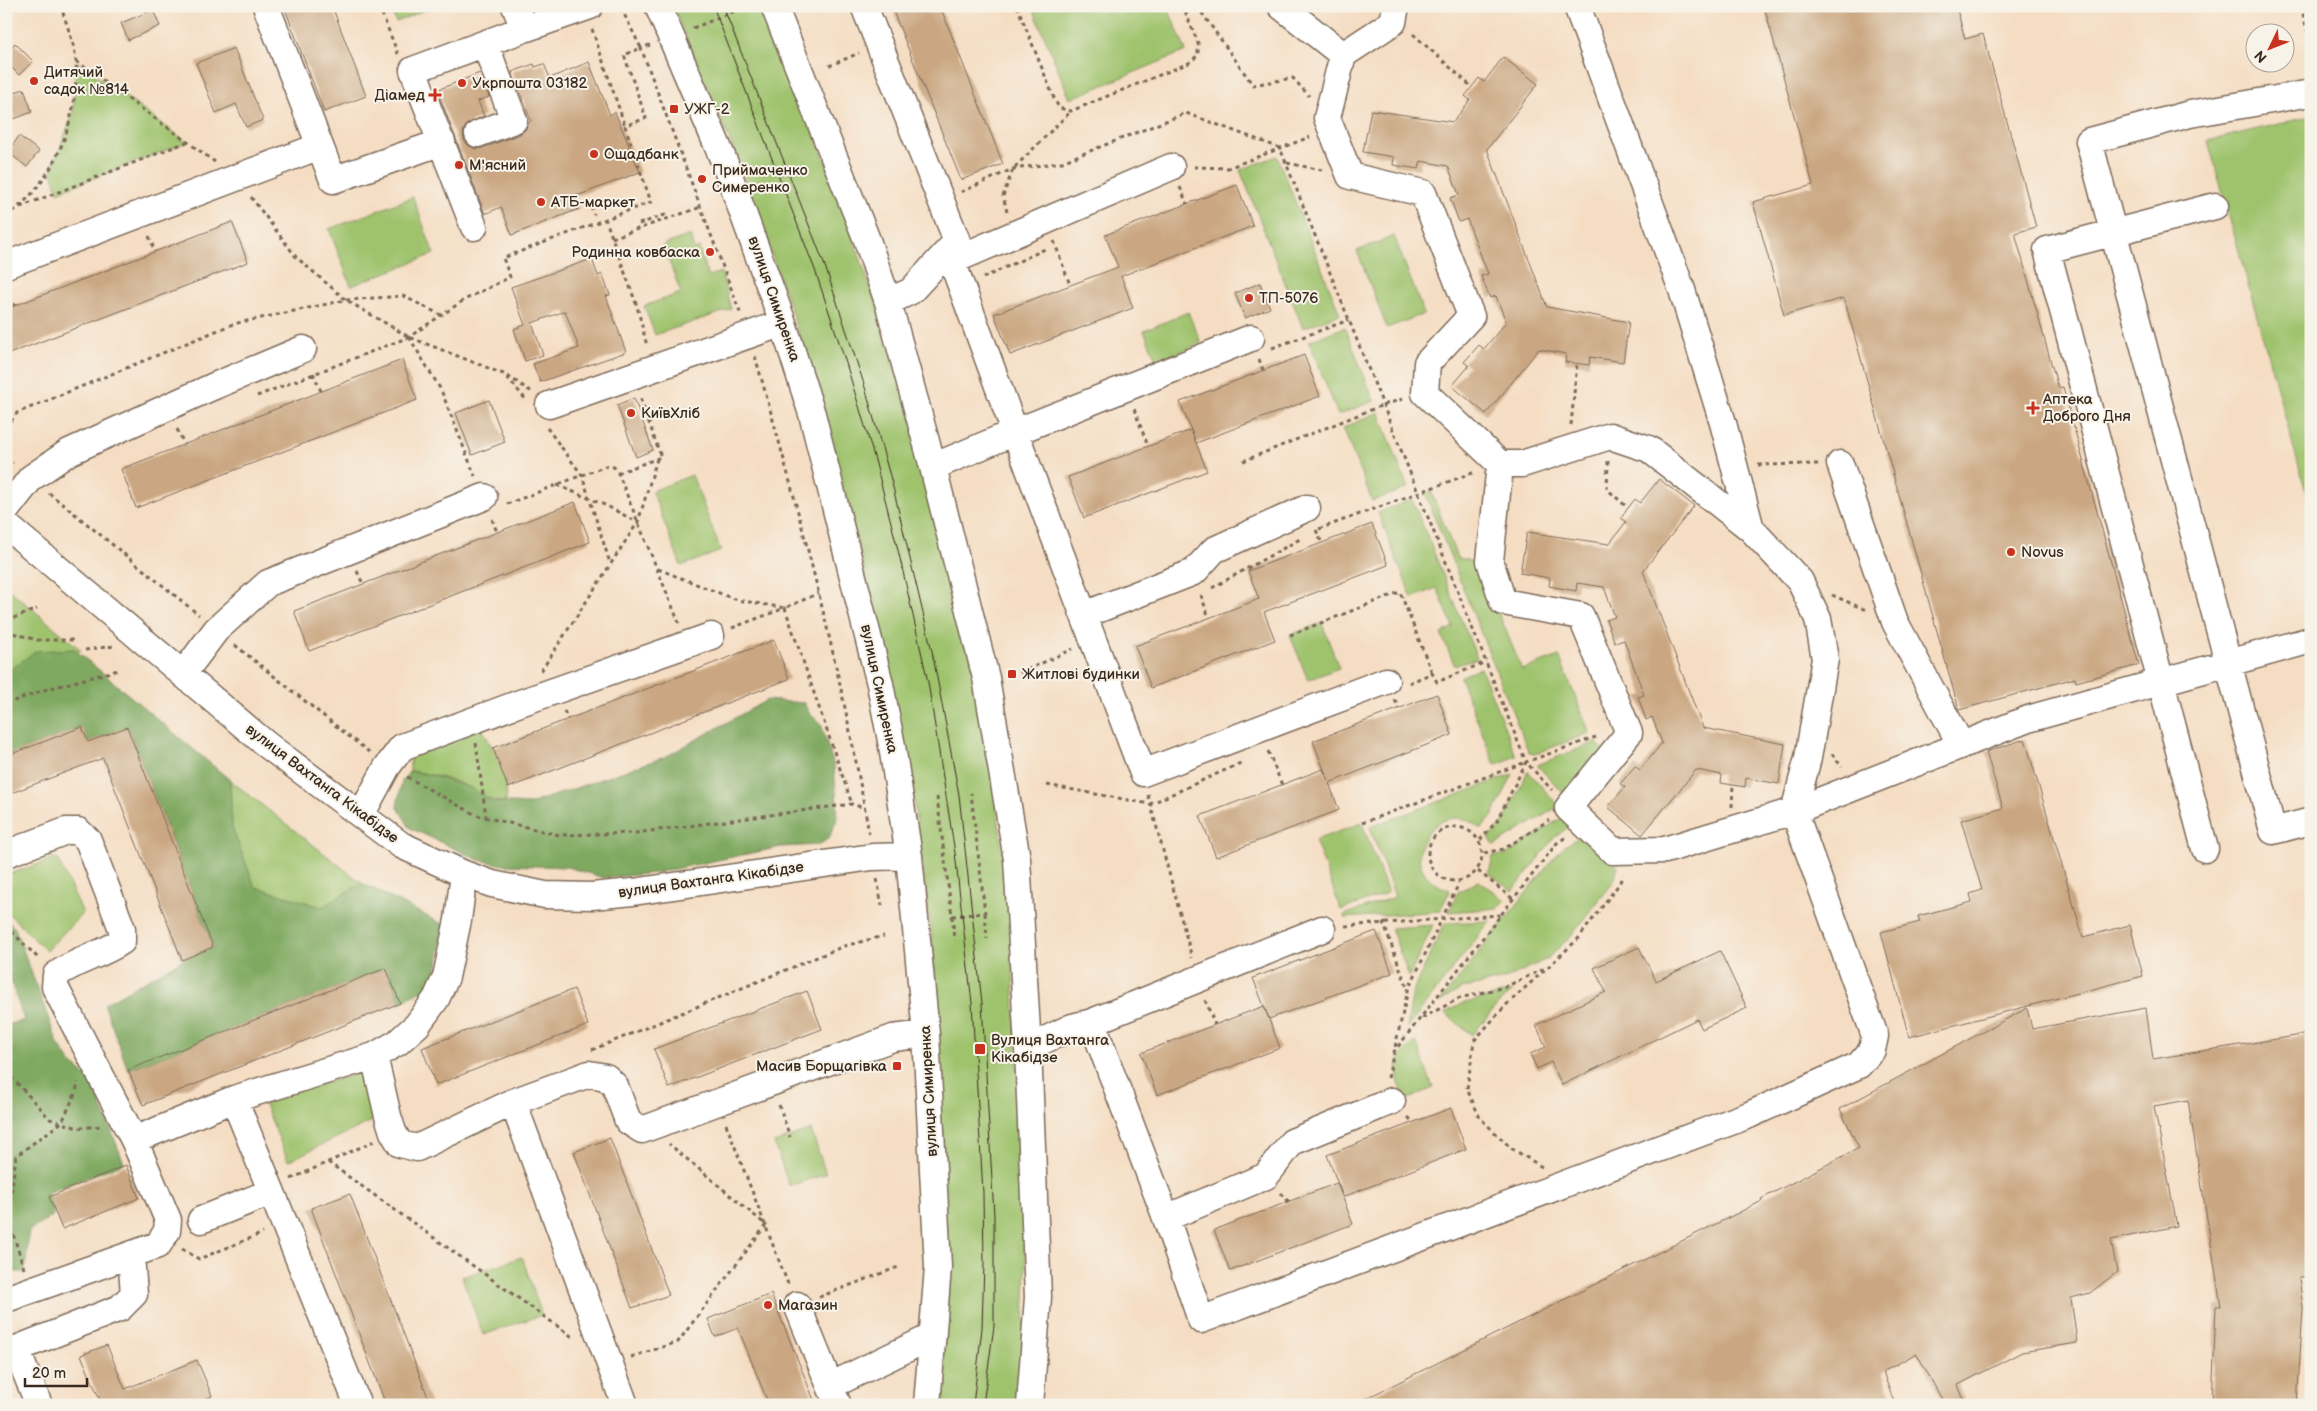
<svg xmlns="http://www.w3.org/2000/svg" width="2317" height="1411" viewBox="0 0 2317 1411" font-family="'Balsamiq Sans',sans-serif">
<rect width="100%" height="100%" fill="#f7f3e8"/>
<filter id="ink" filterUnits="userSpaceOnUse"><feTurbulence type="fractalNoise" baseFrequency=".02" numOctaves="2"/><feDisplacementMap in="SourceGraphic" scale="10" xChannelSelector="R" yChannelSelector="G"/><feConvolveMatrix kernelMatrix="1 2 1 2 8 2 1 2 1" color-interpolation-filters="sRGB"/></filter>
<filter id="wash" filterUnits="userSpaceOnUse"><feTurbulence type="fractalNoise" baseFrequency=".0096" numOctaves="4" result="noise"/><feDisplacementMap in="SourceGraphic" scale="20" xChannelSelector="R" yChannelSelector="G"/><feGaussianBlur stdDeviation="1.12" result="paint"/><feColorMatrix in="noise" values="0 0 0 0 0 0 0 0 0 0 0 0 0 0 0 0 0 1.4 0 .05"/><feComposite in="paint" operator="in"/></filter>
<g filter="url(#wash)">
<rect width="100%" height="100%" fill="#f5ddc3"/>
<path fill="#9fc36d" stroke="#6d7646" d="M389 6H434L396 22Z
M673 6H763L834 183 875 300 911 415 974 672 993 780 1010 902 1026 1266 1022 1405H939L938 1028 932 938 913 794 877 616 819 398 787 298 740 165Z
M1032 6H1167L1186 51 1070 99Z
M76 61 187 142 58 192 51 170 73 114Z
M2311 116V510L2208 141Z
M1277 156 1340 314 1303 328 1240 170Z
M413 197 434 254 351 286 329 229Z
M690 235 694 250 699 248 708 276 721 272 731 309 655 335 644 306 681 293 663 245Z
M1394 236 1424 314 1387 328 1357 251Z
M1188 312 1201 343 1157 362 1144 331Z
M1345 327 1374 401 1338 415 1309 341Z
M1379 412 1408 488 1372 501 1343 428Z
M692 475 721 551 681 566 652 491Z
M1431 491 1457 558C1470 559 1475 563 1482 572L1522 670 1559 656 1590 733 1535 754 1529 753 1425 493Z
M1412 499 1477 658 1455 666 1441 634 1453 627 1437 588 1412 598 1378 513Z
M6 587 81 650 6 677Z
M1322 623 1339 668 1308 680 1290 635Z
M1481 668 1516 756 1495 765 1460 677Z
M481 727C494 750 510 776 506 802 488 802 485 795 470 788 452 779 430 774 410 771V757Z
M1596 742 1604 751 1565 795 1537 765Z
M1528 771 1559 806 1494 846 1489 837 1502 825Z
M1513 774 1492 817 1481 829C1476 826 1469 820 1464 819 1425 810 1394 873 1450 890L1440 911 1345 918 1344 915 1395 897 1370 827Z
M230 780 362 883 322 907 255 887 232 828Z
M1567 814 1575 822 1554 838 1513 891 1489 873 1493 856 1506 855Z
M1362 823 1388 893 1341 910 1315 840Z
M1585 833 1618 867 1614 881 1572 935 1547 959 1505 979 1461 989 1440 1002 1557 854 1565 846Z
M57 858 83 913 46 951 6 911V875Z
M1479 881 1505 900 1499 908 1449 912 1458 892Z
M1490 921 1407 1028 1413 991 1445 923Z
M1433 925 1409 977 1391 928Z
M1513 991 1500 1002 1472 1035 1445 1013 1461 1004Z
M1416 1041 1433 1088 1409 1099C1398 1090 1395 1073 1399 1059 1402 1053 1411 1046 1416 1041Z
M365 1072 372 1121 288 1161 263 1100Z
M811 1130 826 1174 789 1186 774 1143Z
M522 1257 542 1315 483 1335 462 1277Z"/>
<path fill="#7fa960" stroke="#5d6a3f" d="M74 649 230 780 232 828 255 887 322 907 362 883 444 925 435 983 400 1003 386 968 128 1070 104 1004 182 960 213 947 128 727 88 742 82 727 6 756V673L36 651Z
M767 700 804 703 810 714 821 724 834 766 838 817 829 838 819 845 781 847 655 873 604 878 567 867 504 865 479 860 410 828 397 806 402 781 410 771 431 775 471 788 493 802 530 804 667 756Z
M6 919 15 928 58 1044 71 1063 91 1080 124 1163 47 1193 54 1215 29 1231 25 1272H11L6 1274V1025L24 1020 6 968Z"/>
<g id="blocks">
<path fill="#caa782" d="M284 6H332L366 96 324 112Z
M891 6H940L1003 164 961 180Z
M1764 6H1956L1965 39 1983 34 2036 227 2015 233 2058 388 2063 387 2139 665 2076 682 2075 678 1959 710 1844 298 1784 315 1753 202 1813 185Z
M153 10 160 26 128 40 121 23Z
M15 43 33 61 19 75 6 62V52Z
M234 48 263 120 246 127 236 104 216 113 196 63Z
M1503 57 1538 84 1487 149 1547 307 1629 322 1623 362 1590 357 1589 365 1565 362 1566 354 1539 349 1486 414 1452 386 1469 366 1464 362 1472 353 1479 345 1484 349 1506 322 1496 296 1490 298 1481 276 1488 274 1467 219 1459 222 1450 198 1459 195 1448 166 1421 161 1419 169 1393 165 1394 157 1363 152 1371 110 1453 122 1470 100 1465 96 1479 78 1484 82Z
M589 62 610 115 615 112 640 172 574 197 579 209 512 235 501 207 485 214 437 90 480 73 489 97 478 101 484 116 467 124 463 132 464 140 468 145 475 149 483 148 520 134 525 130 531 120 512 72 534 64 535 67 544 64 550 78Z
M24 89 32 112 14 119 6 95Z
M19 136 39 151 27 167 8 152Z
M1237 185 1253 226 1121 276 1133 308 1010 355 994 314 1118 267 1105 235Z
M232 222 248 262 6 355V309Z
M592 259 598 276 602 274 610 295 606 296 626 352 540 382 533 364 579 348 565 311 532 323 543 355 525 361 514 329 525 325 511 287Z
M1260 283 1270 308 1245 318 1235 293Z
M1304 355 1320 396 1196 443 1180 402Z
M402 360 417 400 136 508 121 469Z
M634 398 653 450 636 457 617 405Z
M489 400 505 442 472 455 456 413Z
M1191 430 1207 471 1084 518 1068 477Z
M1659 479 1694 506 1643 571 1703 728 1785 744 1779 784 1746 778 1745 787 1721 783 1722 775 1696 770 1642 835 1608 807 1625 787 1620 784 1635 766 1640 770 1662 743 1652 717 1646 720 1642 708 1638 697 1644 695 1624 640 1615 643 1606 620 1615 617 1604 587 1577 583 1576 591 1549 586 1550 578 1520 573 1527 532 1609 544 1626 522 1621 518 1628 508 1635 499 1640 503Z
M575 502 590 542 309 651 294 611Z
M1372 524 1388 565 1264 612 1275 640 1151 688 1135 646 1259 599 1248 571Z
M774 640 789 679 508 788 493 748Z
M1437 694 1452 735 1329 783 1339 810 1216 857 1200 816 1323 769 1328 780 1313 741Z
M82 727 88 742 127 727 213 947 182 960 103 758 6 795V756Z
M2025 739 2083 937 2130 925 2143 976 1909 1037 1881 932 1920 922 1918 916 1972 902 1970 894 1982 890 1961 820 2003 808 1986 752Z
M1376 931 1392 973 1269 1019 1253 978Z
M1639 947 1656 981 1720 951 1747 1008 1702 1029 1697 1019 1562 1085 1551 1062 1537 1069 1530 1054 1546 1047 1536 1025 1606 992 1594 968Z
M386 968 400 1003 143 1105 128 1070Z
M574 989 588 1025 436 1085 422 1048Z
M807 991 822 1029 669 1088 654 1049Z
M1264 1006 1280 1048 1157 1095 1141 1053Z
M2027 1008 2032 1029 2146 1008 2153 1059 2308 1034 2311 1070V1277H2299L2303 1308 2297 1405H2212L2216 1306H2221L2188 1100 2154 1106 2177 1226 2111 1240 2117 1272 2090 1293 2071 1298 2077 1343 2022 1352 1958 1385 1966 1405H1945L1917 1354H1915L1883 1372 1895 1405H1353L1762 1201 1761 1199 1859 1148 1840 1109Z
M1451 1108 1466 1149 1343 1197 1327 1155Z
M610 1138 669 1295 632 1308 574 1152Z
M126 1165 139 1198 62 1229 49 1197Z
M1337 1183 1353 1224 1230 1271 1214 1230Z
M350 1194 431 1405H386L311 1208Z
M771 1294 816 1405H769L738 1328 715 1337 708 1319Z
M107 1345 125 1389 197 1360 212 1396 191 1405H89L100 1400 81 1355Z"/>
</g>
</g>
<g filter="url(#ink)">
<use href="#blocks" fill-opacity="0" stroke="#7c6958" stroke-width="1"/>
<g fill="none" stroke-linecap="round" stroke-linejoin="round">
<g stroke="#7c6958" stroke-width="29">
<path id="minor" d="M266 6 333 180 442 142
M515 6 524 29 590 6
M658 6 724 161 783 323 812 414 880 684 892 746 909 856 926 1034 938 1267 927 1405
M774 6 867 240 888 302 933 467 986 678 1017 859 1028 1048 1038 1297 1030 1405
M864 6 957 241 911 291 888 302
M1281 6 1343 55 1327 118 1350 176 1423 193 1471 316 1427 363 1425 393 1500 464H1522L1610 436 1649 449 1751 529
M1577 6 1682 290 1723 423 1751 529 1800 581 1818 619 1825 659 1808 758 1794 811 2028 719 2311 640
M1343 55 1393 22 1396 6
M2311 93 2190 114 2089 141 2273 831 2311 821
M478 134 514 120 485 44
M1171 167 952 261 1015 432 1251 338
M474 227 413 70 524 29
M6 265 320 146
M549 405 783 323
M1840 464 1895 622 1961 745
M933 467 1015 432 1143 773 1386 681
M6 510 31 478 69 452 212 387 303 349
M6 525 267 745 401 845 464 874 492 884 545 895 592 896 633 892 872 857 909 856
M1084 615 1194 572 1214 550 1307 508
M183 674 216 630 268 583 484 497
M361 815 387 767 402 747 520 703 711 636
M2205 849 2047 250 2215 206
M6 854 66 831H78L88 840 122 929V941C102 955 76 960 56 975L55 987 134 1140 168 1220 167 1231 158 1245 6 1299
M1092 1022 1166 1218 1201 1320 1749 1115 1859 1065 1872 1050 1875 1036 1794 811 1665 850 1613 851 1568 808 1629 733 1581 616 1503 602 1490 561 1500 464
M1028 1048 1072 1027 1092 1022 1322 929
M374 1056 388 1116 393 1132 400 1144 417 1148 513 1102 589 1074 606 1077 615 1086 628 1121 642 1130 893 1038 926 1034
M234 1099 358 1405
M513 1102 625 1405
M134 1140 234 1099 374 1056 397 1043 417 1025 436 999 446 977 458 920 464 874
M1166 1218 1266 1176 1292 1142 1392 1101
M201 1220 271 1192
M797 1305 830 1386
M39 1405 16 1349 120 1308 134 1294 131 1255
M838 1405 830 1386 933 1336"/>
</g>
<path stroke="#7c6958" stroke-width="3" stroke-dasharray="4 4" stroke-linecap="butt" d="M379 6 398 54
M1017 6 1054 98 1059 108 1071 111 1189 63 1198 55V43L1183 6
M1197 6 1253 85 1293 78 1309 96
M2301 6 2311 46
M693 28 748 6
M592 29 625 126
M1413 34 1472 87
M650 45 641 48 741 315
M76 61 215 162
M829 66 859 53
M1287 163 1322 170
M1194 167 1228 168 1310 137
M1180 187 1187 204
M961 192 1013 169 1062 162 1186 113 1280 148 1526 762 1596 737
M251 197 296 257 346 300 409 337 506 375 532 392
M591 206 594 215
M20 207 187 142
M1007 212 1003 196 1013 169 1070 112
M6 216C55 184 79 118 76 62 75 44 66 24 61 6
M605 218 637 306 647 346
M639 224 665 215 667 220
M149 236 155 252
M612 238 701 207
M1054 241 1070 285
M983 278 1045 249
M6 289 15 306
M409 337 441 390 475 476
M1272 348 1349 320
M755 356C800 514 842 672 869 834
M1259 359 1263 370
M313 373 321 391
M507 377 527 401
M257 396 409 337 464 300 510 277 503 258 651 202 625 126 646 118 624 55 641 48 620 6
M1134 409 1148 446
M1571 425 1577 363
M6 428 17 413 233 324 346 300 403 296 441 315
M547 428 582 475 610 563
M177 429 184 444
M6 458 13 463
M1243 461 1383 405 1403 399
M1608 461 1607 489 1628 508
M1758 465 1819 464
M618 473 661 457 640 397
M557 485 607 506 637 522
M49 493 199 615
M507 504 606 466 614 467 618 473 679 623
M492 519 497 532
M1319 529 1475 472
M1316 530 1322 543
M658 569 737 600 785 608 819 593
M357 571 363 584
M1212 588 1300 539
M6 589 8 585
M1201 595 1209 618
M1832 595 1866 610
M6 621 37 609
M732 628 785 608 852 804
M6 631 37 640H73
M1290 635 1400 592 1432 673
M235 645 370 753
M85 650 114 646
M541 671 638 522 657 459
M1020 673 1073 649
M1409 683 1432 673 1437 682 1486 662
M1395 700 1399 709
M6 704 44 690 118 670
M564 711 568 719
M476 743 486 817
M1268 751 1282 785
M1832 754 1842 767
M407 777 476 815 559 835 636 833 852 804 864 808
M1047 785 1150 804 1241 763
M1148 795 1192 958
M937 797 955 940
M1732 807 1733 785
M1362 823 1526 762
M1428 854a27 27 0 1 1 54 0a27 27 0 1 1-54 0Z
M1480 840 1497 821 1526 762 1552 790
M1484 853 1504 849 1549 820
M1478 871 1513 899
M877 879 882 906
M985 913 987 939
M952 916 985 913 971 793
M1383 922 1408 990
M6 926 39 959
M1345 926 1500 915
M1205 1000 1215 1025
M1422 1018 1460 998 1505 987 1548 967 1578 939 1619 884 1623 875
M592 1050 844 946 884 936
M1393 1053 1557 843 1566 837
M6 1071 50 1119 78 1128 101 1126
M1388 1078 1408 990 1459 883
M779 1105 790 1137
M1408 1117 1413 1122
M726 1124 788 1284
M328 1162 574 1338
M1542 1167 1511 1148 1480 1118 1467 1089 1474 1041 1505 1006 1548 967
M291 1179 374 1141
M1281 1193 1289 1202
M182 1249 199 1259 263 1233
M24 1269 8 1217 16 1156 62 1122 76 1092 78 1082
M819 1297 901 1266
M631 1357 678 1342 766 1225 669 1144"/>
<use href="#minor" stroke="#fff" stroke-width="26"/>
<path stroke="#3b2a1e" stroke-width="1" d="M713 6 815 270 846 363 875 460 899 554 928 682 955 853 972 1003 983 1193 984 1263 982 1328 973 1405
M723 6 825 266 864 384 892 483 932 651 959 795 982 1003 994 1216V1326L983 1405"/>
</g>
</g>
<g fill="#c8321e" stroke="#f7f3e8" stroke-width="2">
<circle cx="34" cy="81" r="5"/>
<circle cx="462" cy="83" r="5"/>
<path d="M432.5 87.5h5v5h5v5h-5v5h-5v-5h-5v-5h5z"/>
<rect x="669" y="104" width="10" height="10" rx="2.5"/>
<circle cx="594" cy="154" r="5"/>
<circle cx="459" cy="165" r="5"/>
<circle cx="702" cy="179" r="5"/>
<circle cx="541" cy="202" r="5"/>
<circle cx="710" cy="252" r="5"/>
<circle cx="1249" cy="298" r="5"/>
<path d="M2030.5 400.5h5v5h5v5h-5v5h-5v-5h-5v-5h5z"/>
<circle cx="631" cy="413" r="5"/>
<circle cx="2011" cy="552" r="5"/>
<rect x="1007" y="669" width="10" height="10" rx="2.5"/>
<rect x="974" y="1043" width="12" height="12" rx="2.5"/>
<rect x="892" y="1061" width="10" height="10" rx="2.5"/>
<circle cx="768" cy="1305" r="5"/>
</g>
<g text-anchor="middle" dominant-baseline="central" stroke-width="4" stroke-linejoin="round" paint-order="stroke">
<g font-size="15" fill="#3b2a1e" stroke="#f7f3e8" text-anchor="start">
<text x="44" y="72">Дитячий<tspan x="44" dy="17">садок №814</tspan></text>
<text x="472" y="83">Укрпошта 03182</text>
<text x="425" y="95" text-anchor="end">Діамед</text>
<text x="684" y="109">УЖГ-2</text>
<text x="604" y="154">Ощадбанк</text>
<text x="469" y="165">М'ясний</text>
<text x="712" y="170">Приймаченко<tspan x="712" dy="17">Симеренко</tspan></text>
<text x="551" y="202">АТБ-маркет</text>
<text x="700" y="252" text-anchor="end">Родинна ковбаска</text>
<text x="1259" y="298">ТП-5076</text>
<text x="2043" y="399">Аптека<tspan x="2043" dy="17">Доброго Дня</tspan></text>
<text x="641" y="413">КиївХліб</text>
<text x="2021" y="552">Novus</text>
<text x="1022" y="674">Житлові будинки</text>
<text x="991" y="1040">Вулиця Вахтанга<tspan x="991" dy="17">Кікабідзе</tspan></text>
<text x="887" y="1066" text-anchor="end">Масив Борщагівка</text>
<text x="778" y="1305">Магазин</text>
</g>
<g font-size="15" fill="#3b2a1e" stroke="#f7f3e8">
<text transform="translate(774 299) rotate(71)">вулиця Симиренка</text>
<text transform="translate(879 689) rotate(78)">вулиця Симиренка</text>
<text transform="translate(322 784) rotate(37)">вулиця Вахтанга Кікабідзе</text>
<text transform="translate(711 880) rotate(-8)">вулиця Вахтанга Кікабідзе</text>
<text transform="translate(929 1091) rotate(-93)">вулиця Симиренка</text>
</g>
</g>
<rect width="2317" height="1411" fill="none" stroke="#f7f3e8" stroke-width="25"/>
<g transform="translate(2270 48) rotate(227)"><circle r="24" fill="#f7f3e8" stroke="#aca397"/>
<path d="M0-4L9 19L0 12L-9 19Z" fill="#c8321e"/>
<text y="-8" font-size="14" font-weight="bold" text-anchor="middle" fill="#3b2a1e">N</text>
</g>
<path d="M25 1378v8h62v-8" fill="none" stroke="#3b2a1e" stroke-width="2.5"/>
<text x="32" y="1378" font-size="15" fill="#3b2a1e" stroke="#f7f3e8" stroke-width="4" paint-order="stroke">20 m</text>
</svg>
